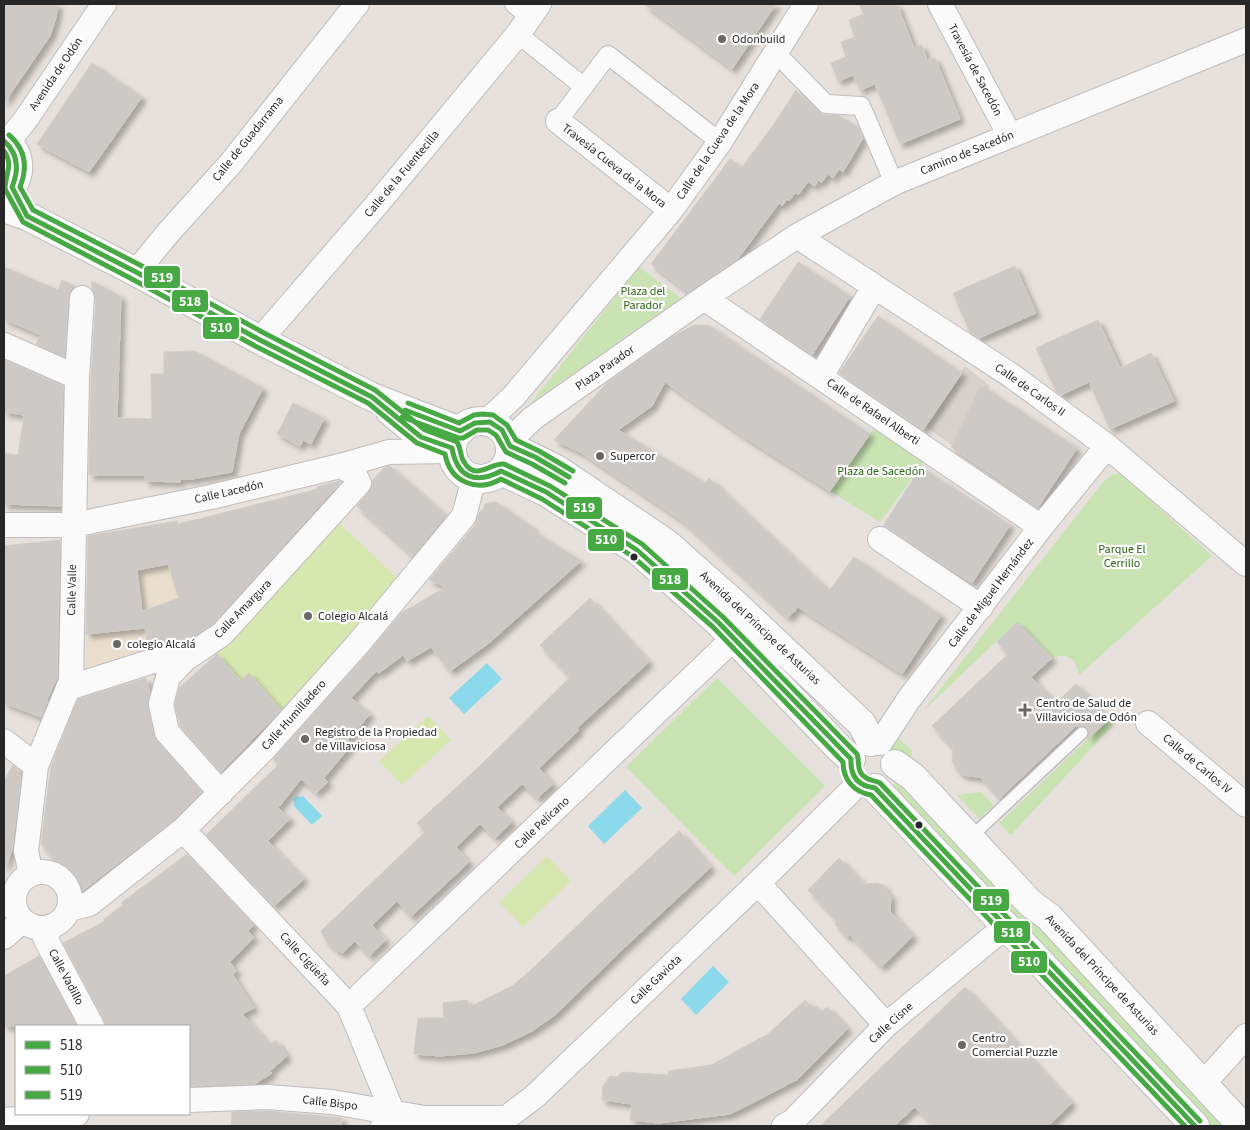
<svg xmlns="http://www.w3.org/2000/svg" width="1250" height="1130" viewBox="0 0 1250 1130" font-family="'Source Sans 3',sans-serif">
<defs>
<filter id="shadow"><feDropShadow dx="4.5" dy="4.5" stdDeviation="2.5" flood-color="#0004"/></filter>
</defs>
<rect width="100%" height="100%" fill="#e6e1dc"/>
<path fill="#eadfcf" d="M183 562 187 583 175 586 179 598 142 611 140 595 132 571Z
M145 628 149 654 86 674 87 634Z"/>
<path fill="#cae3b3" d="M639 267 681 298 531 403Z
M877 424 928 457 880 522 830 491Z
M1113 474H1121L1212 556 1079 675C1076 658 1067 652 1052 658L1017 622 923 711 1104 481Z
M717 678 825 786 734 876 626 767Z
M1109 719 1114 724 1011 835 999 823Z
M896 735 912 751 908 776 882 749Z
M898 781 1046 933 1227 1126H1208L889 789Z
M981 792 994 805 979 819 957 795Z"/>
<path fill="#d7e7b0" d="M337 521 397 578 283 713 249 673 241 681 217 654Z
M428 716 451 740 402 785 379 761Z
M547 856 571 881 523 927 499 902Z"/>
<path fill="#d6d1cb" d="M965 366 990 386 952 445 926 427Z"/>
<path fill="#8cd9eb" d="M487 663 502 679 464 714 449 698Z
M625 790 642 808 604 844 588 826Z
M297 796 301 797 303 796 322 816 312 825 293 805 295 804 293 799Z
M713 966 729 982 696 1015 681 999Z"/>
<path fill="#ccc9c6" stroke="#d1cdc8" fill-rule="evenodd" filter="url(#shadow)" d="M4 4H58L56 18 50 36 4 103Z
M644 4H776L732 69Z
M859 4H897L914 48 922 45 927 60 935 58 960 119 900 144 875 84 860 90 853 75 838 81 831 63 846 57 841 42 855 37 849 20 864 14Z
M92 63 142 97 89 172 37 144Z
M796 90 819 112 825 115H838L859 128 863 138 843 172 839 169 833 178 828 174 821 183 818 180 815 186 808 182 798 195 796 192 789 201 787 199 782 206 779 203 737 260 688 292 651 264 730 159 742 167 774 124Z
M798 262 850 296 812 355 760 319Z
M1015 266 1036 313 979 338 970 332 953 293Z
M4 267 58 290 62 280 75 286 70 291 68 297 65 357 36 344 41 335 4 319Z
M92 281 121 297 117 418 152 419 151 374H164V352L195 351 263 388 239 434 232 472 192 479H180V482L145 481V475H89L91 378 96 299 92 289Z
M878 316 962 373 923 430 839 373Z
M1098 320 1120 368 1151 353 1174 401 1110 429 1089 382 1061 395 1056 391 1036 348Z
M694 325 710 326 870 434 830 491 747 439 665 382 652 406 618 430 706 483 709 478 829 591 854 557 941 615 902 674 798 607 788 618 684 522 582 453 554 440 607 383 670 338Z
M4 360 63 386 61 506 4 504V453L18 455 24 415 4 412Z
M981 385 1077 448 1039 506 951 447Z
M293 403 324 418 311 444 303 440 300 446 277 434Z
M390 466 446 516 413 556 357 506 369 492 372 485V481L384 468Z
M921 467 1010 525 972 583 883 526Z
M339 481 341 482 213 624 184 643 176 646 148 648 145 628 86 634 88 536 177 521V524L203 518 318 489 317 487ZM168 564 179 598 142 611 137 570Z
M496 502 533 528 532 530 581 561 489 643 450 671 431 647 407 661 403 655 379 673 376 671 351 698 370 714 348 740 352 744 324 778 328 782 316 793 301 779 278 808 290 819 268 841 304 879 274 906 206 835 278 765 273 759 367 654 401 613 446 587 429 580 475 525 479 513 484 508 485 504Z
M60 540 57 678 46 701 48 700 41 717 4 703V546Z
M590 598 649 662 577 728 579 730 539 768 553 784 537 798 522 784 497 807 512 822 495 838 480 824 456 847 469 862 419 909 411 917 397 901 372 925 386 940 369 956 355 941 343 953 336 950 326 941 321 931 425 832 417 823 481 765 570 677 540 645Z
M1017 622 1052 658 1031 677 1056 703 1076 684 1109 719 1088 739 1089 732 1087 728 1084 726H1076L1000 798 980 777 968 776 961 774 957 770 952 761 953 748 932 726 1008 654 997 642Z
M217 654 241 681 249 673 281 710 221 772 180 726 175 704 179 688Z
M146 678 150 693 148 707 154 735 157 741 202 792 174 820 81 892 41 844 51 766 78 699Z
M13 765 17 769 21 778 12 850 4 868V781Z
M679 831 711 867 626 946 555 1015 532 1031 503 1045 474 1053 440 1056 414 1054 418 1018H444L443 1003 467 1000 469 1007 512 986 531 970 605 899Z
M187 854 254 925 248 931 254 937 230 962 236 971 233 975 254 1008 242 1014 270 1045 276 1040 287 1056 270 1071 272 1073 255 1084 189 1086V1026H106L104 1020 63 943 105 921 104 919 123 905 121 903Z
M839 858 864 884 876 883 883 885 891 897 890 911 913 936 881 967 850 935 847 937 835 924 838 921 808 890Z
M39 956 77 1026H4V976Z
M965 987 1072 1103 1048 1126H933L915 1107 894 1126H820Z
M805 1000 813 1009 816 1006 822 1012 827 1007 848 1028 798 1079 754 1102 730 1114 659 1123 630 1120 632 1104 602 1100 603 1086 610 1076 617 1077 622 1072 669 1075 668 1071 711 1065 768 1034Z
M268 1111 342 1118 341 1126H231L232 1112Z"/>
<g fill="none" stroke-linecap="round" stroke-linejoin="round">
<g stroke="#bfbdbe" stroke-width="14">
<path id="service" d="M970 838 1082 733"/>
</g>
<g stroke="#bfbdbe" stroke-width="20">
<path id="pedestrian" d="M514 4 530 17
M518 34 584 87
M775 52 826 104 861 106 894 183
M558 121 608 55 720 142"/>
</g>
<g stroke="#bfbdbe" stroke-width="26">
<path id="minor" d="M940 4 1010 136
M558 121 671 210
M7 143 26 119 104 4
M797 236 1012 376 1107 446 1246 564
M136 272 168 233 231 163 357 4
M704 298 1041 527
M260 340 378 203 518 34 539 4
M4 345 77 377
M821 376 874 287
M487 421 513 397 671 210 720 142 806 4
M509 441 533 418 704 298 797 236 894 183 1246 40
M4 525H73L211 497 340 466 389 452 450 451
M880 539 981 607
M185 659 168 677 161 704 167 732 221 793
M68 688 153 661 185 659 222 634 359 483 354 473 340 466
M1148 723 1246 805
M4 741 36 766
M880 743 909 699 1041 527 1107 446
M183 830 349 1006 392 1111 383 1126
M14 900a28 28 0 1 1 56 0a28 28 0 1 1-56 0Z
M31 874 26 851 36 766 71 681 77 377 82 298
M758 883 886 1025
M69 909 89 904 183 830 265 748 357 645 464 516 474 478
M51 927 45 938 92 1026
M4 937 22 921
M349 1006 734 638
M1203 1084 1246 1036
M189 1100 268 1097 332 1102 442 1121
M427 1118H506L534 1097 758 883 859 783
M4 1120 77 1114
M784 1126 793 1121 886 1025 1005 927"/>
</g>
<g stroke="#bfbdbe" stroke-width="30">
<path id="tertiary" d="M4 141C24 153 22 182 4 195
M4 208 27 216 136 272 260 340 372 397 460 431
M390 411 421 437 452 448
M452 450a29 29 0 1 1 58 0a29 29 0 1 1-58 0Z
M510 446 558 470 666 543 735 604 862 724 871 742
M501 471 546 492 637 550 718 622 839 748 851 759
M895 764 913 777 1030 903 1049 917 1242 1126
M875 788 1195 1126"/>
</g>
<use href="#service" stroke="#fbfafa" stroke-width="11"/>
<use href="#pedestrian" stroke="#fbfafa" stroke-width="18"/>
<use href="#minor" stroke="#fbfafa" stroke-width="24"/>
<use href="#tertiary" stroke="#fbfafa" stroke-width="28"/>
<g stroke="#fff" stroke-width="9">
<path id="bus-1" d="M4 141C19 154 19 170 12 187L27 216 136 272 260 340 372 397 421 437 452 448C457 477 475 485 501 471L546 492 637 550 718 622 851 759C850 776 858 786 875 788L1195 1126
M405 410 460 431 475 423 490 422 502 430 510 446 535 457 569 477"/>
</g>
<g stroke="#fff" stroke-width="9">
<path id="bus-2" d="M4 151C14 165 5 174 5 189L23 222 132 279 257 347 368 403 417 443 445 454C450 482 477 493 501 479L542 499 632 556 713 627 843 762C843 780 854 792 871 795L1185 1126
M402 417 459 438H463L477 430H488L496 435 506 452 532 464 565 483"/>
</g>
<g stroke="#fff" stroke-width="9">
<path id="bus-3" d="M9 135C25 149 28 167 20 187L33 210 140 265 264 333 375 390 425 430 457 442C461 448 460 456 464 462 476 482 491 462 504 464L550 486 642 544 723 617 857 754C860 762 856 771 865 777 869 781 875 780 880 783L1200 1121
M408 403 459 423 474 415 483 414 493 415 507 425 516 440 539 451 573 471"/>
</g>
<use href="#bus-1" stroke="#46a944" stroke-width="5"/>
<use href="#bus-2" stroke="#46a944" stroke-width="5"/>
<use href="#bus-3" stroke="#46a944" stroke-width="5"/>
</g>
<g fill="#6a6866" stroke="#fff" stroke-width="2">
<circle cx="722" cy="39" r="5"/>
<circle cx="600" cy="456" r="5"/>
<circle cx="308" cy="616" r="5"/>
<circle cx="117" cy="644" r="5"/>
<path d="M1022.5 702.5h5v5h5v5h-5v5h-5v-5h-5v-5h5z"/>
<circle cx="305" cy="739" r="5"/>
<circle cx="962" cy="1045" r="5"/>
</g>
<g fill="#272727" stroke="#fff" stroke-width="2">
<circle cx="634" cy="557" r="4.5"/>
<circle cx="919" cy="825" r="4.5"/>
</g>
<g text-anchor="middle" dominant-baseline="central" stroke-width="4.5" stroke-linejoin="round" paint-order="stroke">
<g font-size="12" fill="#272727" stroke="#fff" text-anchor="start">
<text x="732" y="39">Odonbuild</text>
<text x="610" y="456">Supercor</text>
<text x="318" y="616">Colegio Alcalá</text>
<text x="127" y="644">colegio Alcalá</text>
<text x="1036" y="703">Centro de Salud de<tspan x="1036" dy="14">Villaviciosa de Odón</tspan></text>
<text x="315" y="732">Registro de la Propiedad<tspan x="315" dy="14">de Villaviciosa</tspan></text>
<text x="972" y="1038">Centro<tspan x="972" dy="14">Comercial Puzzle</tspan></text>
</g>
<g font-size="12" fill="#272727" stroke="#fff">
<text transform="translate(975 70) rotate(62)">Travesía de Sacedón</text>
<text transform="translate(56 74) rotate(-56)">Avenida de Odón</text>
<text transform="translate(248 139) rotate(-51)">Calle de Guadarrama</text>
<text transform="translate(718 141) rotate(-56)">Calle de la Cueva de la Mora</text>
<text transform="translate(967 153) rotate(-22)">Camino de Sacedón</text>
<text transform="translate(614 166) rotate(38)">Travesía Cueva de la Mora</text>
<text transform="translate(402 174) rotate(-50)">Calle de la Fuentecilla</text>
<text transform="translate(605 368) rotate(-35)">Plaza Parador</text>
<text transform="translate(1030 390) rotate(35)">Calle de Carlos II</text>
<text transform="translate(873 412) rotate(34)">Calle de Rafael Alberti</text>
<text transform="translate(229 492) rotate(-13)">Calle Lacedón</text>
<text transform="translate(72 590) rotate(-89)">Calle Valle</text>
<text transform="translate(991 593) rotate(-53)">Calle de Miguel Hernández</text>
<text transform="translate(243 609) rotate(-46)">Calle Amargura</text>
<text transform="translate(760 628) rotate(43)">Avenida del Príncipe de Asturias</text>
<text transform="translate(294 715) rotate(-48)">Calle Humilladero</text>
<text transform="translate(1197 764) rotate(40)">Calle de Carlos IV</text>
<text transform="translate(542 823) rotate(-43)">Calle Pelícano</text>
<text transform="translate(305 959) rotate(47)">Calle Cigüeña</text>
<text transform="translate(1102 975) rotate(47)">Avenida del Príncipe de Asturias</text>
<text transform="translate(66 977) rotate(62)">Calle Vadillo</text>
<text transform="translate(656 980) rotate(-44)">Calle Gaviota</text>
<text transform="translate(891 1023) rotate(-42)">Calle Cisne</text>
<text transform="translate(330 1103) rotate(7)">Calle Bispo</text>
</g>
<g font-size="12" fill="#2c6516" stroke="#fff">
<text x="643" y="291">Plaza del<tspan x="643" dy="14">Parador</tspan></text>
<text x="881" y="471">Plaza de Sacedón</text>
<text x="1122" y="549">Parque El<tspan x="1122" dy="14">Cerrillo</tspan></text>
</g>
</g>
<g stroke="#fff" stroke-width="2">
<rect x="143" y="265" width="38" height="24" rx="5" fill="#46a944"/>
<rect x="171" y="289" width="38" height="24" rx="5" fill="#46a944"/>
<rect x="202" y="316" width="38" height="24" rx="5" fill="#46a944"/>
<rect x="565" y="496" width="38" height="24" rx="5" fill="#46a944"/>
<rect x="587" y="528" width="38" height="24" rx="5" fill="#46a944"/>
<rect x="651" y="567" width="38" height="24" rx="5" fill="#46a944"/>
<rect x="972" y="888" width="38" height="24" rx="5" fill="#46a944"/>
<rect x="993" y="920" width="38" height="24" rx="5" fill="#46a944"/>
<rect x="1010" y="950" width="38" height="24" rx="5" fill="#46a944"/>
</g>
<g font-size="14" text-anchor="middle" font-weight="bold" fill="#fff">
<text x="162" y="282">519</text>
<text x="190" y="306">518</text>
<text x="221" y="332">510</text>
<text x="584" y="512">519</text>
<text x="606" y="544">510</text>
<text x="670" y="584">518</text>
<text x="991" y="905">519</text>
<text x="1012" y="937">518</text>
<text x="1029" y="966">510</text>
</g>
<rect width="1250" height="1130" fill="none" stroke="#272727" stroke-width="10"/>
<rect x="15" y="1025" width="175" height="90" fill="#ffffff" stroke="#a9a9a9"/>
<rect x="25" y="1041" width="25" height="8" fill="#46a944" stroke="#a9a9a9"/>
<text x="60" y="1050" font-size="15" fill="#272727">518</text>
<rect x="25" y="1066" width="25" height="8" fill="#46a944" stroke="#a9a9a9"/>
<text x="60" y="1075" font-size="15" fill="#272727">510</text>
<rect x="25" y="1091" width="25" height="8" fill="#46a944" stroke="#a9a9a9"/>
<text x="60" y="1100" font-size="15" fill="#272727">519</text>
</svg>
